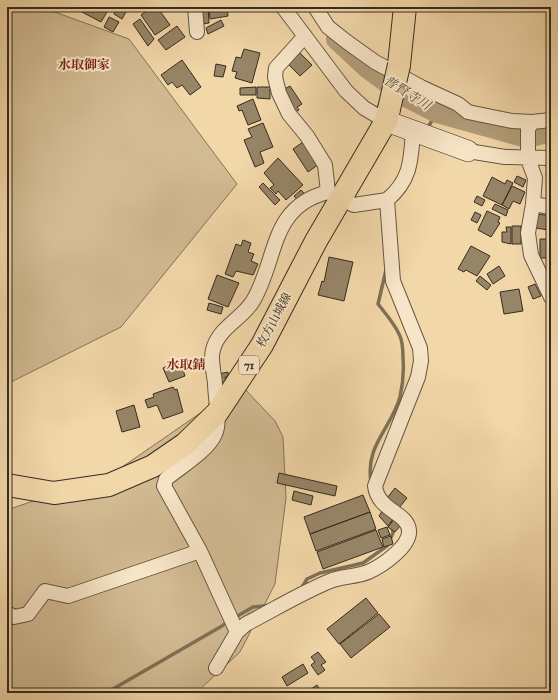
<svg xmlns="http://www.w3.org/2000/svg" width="558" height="700" viewBox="0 0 558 700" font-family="'IM FELL Great Primer','Noto Serif JP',serif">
<rect width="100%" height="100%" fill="#f2d7a9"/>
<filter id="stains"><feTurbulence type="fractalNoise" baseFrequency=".005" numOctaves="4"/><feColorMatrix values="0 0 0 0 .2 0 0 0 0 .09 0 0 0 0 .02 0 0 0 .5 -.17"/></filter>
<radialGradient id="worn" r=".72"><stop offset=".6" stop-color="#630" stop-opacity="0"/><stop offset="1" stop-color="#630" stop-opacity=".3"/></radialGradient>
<path fill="#d2ba92" stroke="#847359" d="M7 7H41L129 39 237 184 121 327 7 384Z
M241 385 275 421 283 437 286 498 275 584 240 652 196 693H7V510L112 474Z"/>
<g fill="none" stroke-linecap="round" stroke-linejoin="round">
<path stroke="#807056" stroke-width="3.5" d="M427 129 437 112
M371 482C365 445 391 429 400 397 403 384 404 371 403 358 403 350 403 341 399 334 394 323 385 313 378 304L386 270
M301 589 307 579 320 573 363 563 387 546 393 533 391 517
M234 618 253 607 271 605
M106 693 222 626 228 621"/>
<path stroke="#b29d7a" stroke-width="22" d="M337 39 367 67 408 97 437 112 527 137 551 131"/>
</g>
<path fill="#978567" stroke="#352c20" d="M83 7H110L101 22 80 11Z
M116 7 128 8 122 19 114 14Z
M152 7H157L170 25 155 35 141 15Z
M199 7H208L209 23 201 24Z
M209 7H227L228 16 210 19Z
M109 17 119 22 113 32 104 27Z
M140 19 154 39 148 46 133 24Z
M221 20 224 26 208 34 206 28Z
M177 26 185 37 166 50 158 40Z
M244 49 260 53 252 83 235 78 237 72 232 71 236 57 241 58Z
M298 51 312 65 300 76 286 62Z
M182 60 201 87 190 95 182 85 177 88 172 82 168 85 161 75Z
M216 64 226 66 223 77 214 76Z
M290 86 302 104 297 107 299 110 295 112 283 90Z
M256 87V95H240V88Z
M257 87H270V99L257 98Z
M253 99 261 120 248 125 242 110 239 111 237 106Z
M263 123 273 147 260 152 264 163 255 167 244 140 252 137 248 129Z
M303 142 319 164 308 172 293 149Z
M278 158 303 185 286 200 278 191 276 194 270 188 274 185 264 173Z
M551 173V197L546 174Z
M517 176 526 180 523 187 514 182Z
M492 177 505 184 507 180 513 183 502 205 483 196Z
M263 183 280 200 275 205 259 187Z
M512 186 525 192 520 204 513 201 509 209 502 205Z
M301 190 306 195 299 202 294 196Z
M477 196 485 200 482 206 474 202Z
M495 204 508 210 506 216 492 209Z
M487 211 500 217 498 222 500 223 491 237 478 230Z
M475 212 481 215 477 223 471 220Z
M538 214 550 216 548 230 536 228Z
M512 226H521V244H512Z
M506 227H511V244L502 242V232H507Z
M540 239H551V258H540Z
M243 240 251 243 248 252 254 254 251 261 258 264 253 275 236 271 233 277 225 274 236 244 241 246Z
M471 246 490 256 477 276 466 270 464 272 458 269Z
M329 257 353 262 344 301 318 295 322 281 324 282Z
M499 266 505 276 493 284 487 274Z
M217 275 239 283 228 307 208 299Z
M480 276 491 285 487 290 476 281Z
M535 284 541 296 533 299 528 287Z
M519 289 523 311 504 314 500 292Z
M209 303 223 307 221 314 207 310Z
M180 361 185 376 169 382 163 368Z
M228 372V377H225L226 383 220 384 218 374Z
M173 387 175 390 177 389 183 412 163 419 157 405 148 408 145 400 154 397 153 394Z
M134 405 140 427 122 432 116 411Z
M279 473 337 486 335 496 277 483Z
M395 488 407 498 399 508 387 498Z
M294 491 313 496 311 505 292 500Z
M363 495 370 512 310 534 304 517Z
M383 510 394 518 388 526 379 516Z
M370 512 376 529 316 551 310 534Z
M394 519 401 525 395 532 388 527Z
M387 527 390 535 381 538 378 530Z
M376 530 383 547 323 569 317 552Z
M391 536 393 544 384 547 382 539Z
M366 598 378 613 339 644 327 629Z
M379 614 390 627 351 658 340 644Z
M318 652 326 662 321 665 325 670 318 675 311 665 315 662 311 657Z
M303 664 308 673 287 686 282 677Z
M317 685 322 693H305Z"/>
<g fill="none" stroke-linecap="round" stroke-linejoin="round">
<g stroke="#645742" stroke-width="16">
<path id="street" d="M195 7 197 32
M283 7 346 91 364 108 386 121
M315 7 328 27 347 42 375 62 421 87 458 104 468 112 512 121 532 122
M305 36 276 68 275 77 279 93 289 114 307 136 325 165 328 192
M551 120 532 122 528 129V159L535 178 533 204 528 233 531 255 551 297
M468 151 505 157 551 158
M533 204 551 207
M7 613 14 617 28 614 45 591 68 596 200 551
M237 632 200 551 164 486 166 479C180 467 208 451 215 434 221 422 215 397 215 383 214 373 210 359 213 350 218 328 242 319 253 301 278 259 269 207 328 192L354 205 387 200C411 180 411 160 413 131
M216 668 237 632 246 624C273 610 301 593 330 581 342 576 356 577 368 572 382 566 411 546 409 530 407 512 378 511 375 486L418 377 421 361 420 348 393 281 387 200"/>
</g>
<g stroke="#352c20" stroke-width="22">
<path id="secondary" d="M386 121 468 151"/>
</g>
<g stroke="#352c20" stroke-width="24">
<path id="primary" d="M399 65 405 7
M7 485 54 493 109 485 153 466 185 444 217 413 262 345 316 241 386 121 389 109"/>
</g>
<use href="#street" stroke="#f7e5c7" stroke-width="14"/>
<use href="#secondary" stroke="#f7e5c7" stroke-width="21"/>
<use href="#primary" stroke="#f2d7a9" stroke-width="22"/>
<g stroke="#352c20" stroke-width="24" stroke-linecap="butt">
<path id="primary-bridge" d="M389 109 399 65"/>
</g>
<use href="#primary-bridge" stroke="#f2d7a9" stroke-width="22"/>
</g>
<g text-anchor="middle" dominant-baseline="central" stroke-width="4" stroke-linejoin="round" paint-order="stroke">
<rect fill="#f7e5c7" stroke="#6f6452" stroke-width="1" x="239" y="356" width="20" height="18" rx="3"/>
<g font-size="11" font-weight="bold" fill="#352c20">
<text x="249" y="365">71</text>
</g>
<g font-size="12" fill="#352c20" stroke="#f7e5c7">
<text transform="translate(274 320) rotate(-62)">枚方山城線</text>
</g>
<g font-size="13" font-weight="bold" fill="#7a1f14" stroke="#f7e5c7">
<text x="84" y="65">水取御家</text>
<text x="186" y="365">水取錆</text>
</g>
<g font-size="13" font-style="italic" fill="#5a4e3b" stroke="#f7e5c7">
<text transform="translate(407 93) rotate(32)">普賢寺川</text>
</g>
</g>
<rect width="558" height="700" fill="none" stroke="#f2d7a9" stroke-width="24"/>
<rect x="8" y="8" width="542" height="684" fill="none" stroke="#352c20" stroke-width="2"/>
<rect x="12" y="12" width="534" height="676" fill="none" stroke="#352c20"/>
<rect width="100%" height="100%" filter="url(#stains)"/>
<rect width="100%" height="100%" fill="url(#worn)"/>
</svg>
